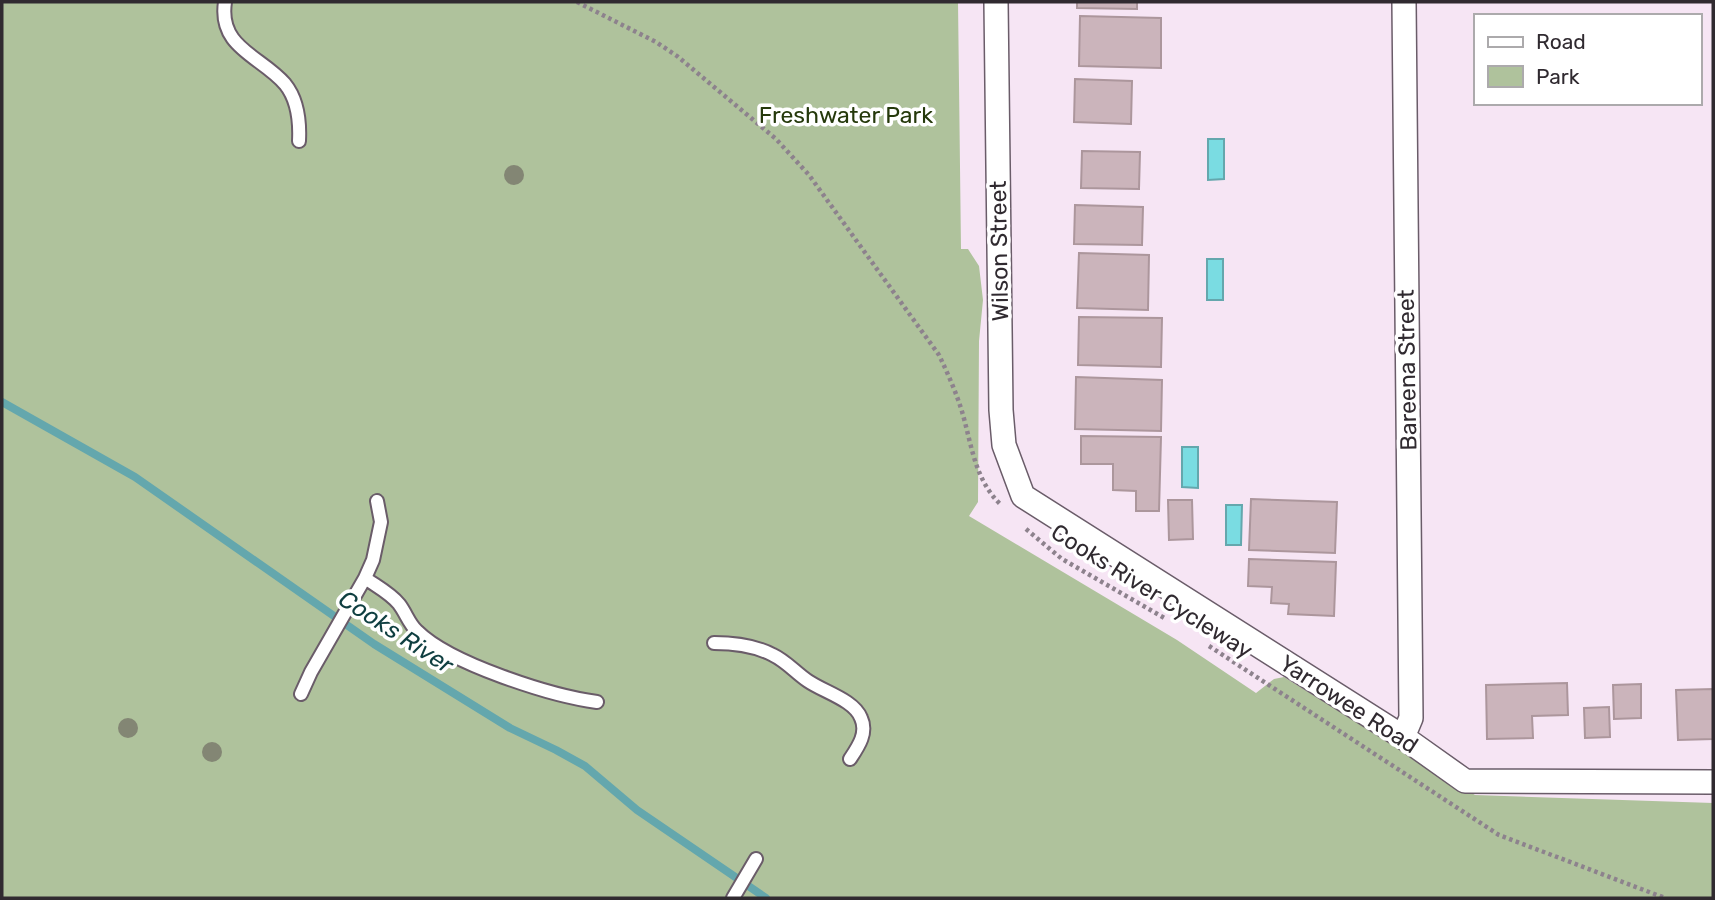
<svg xmlns="http://www.w3.org/2000/svg" width="1715" height="900" viewBox="0 0 1715 900" font-family="Rubik,sans-serif">
<rect width="100%" height="100%" fill="#f6e5f4"/>
<path fill="#afc29c" d="M2 2H958L961 249H968L979 266 983 300 979 341 978 502 969 516 1177 640 1256 693 1274 679 1284 677 1475 795 1713 803V898H2Z"/>
<path fill="#7adce2" stroke="#64a7ad" stroke-width="2" d="M1208 139H1224V179L1208 180Z
M1207 259H1223V300H1207Z
M1182 447H1198V488L1182 487Z
M1226 505H1242L1241 545H1226Z"/>
<g fill="none" stroke-linecap="round" stroke-linejoin="round">
<path stroke="#64a7ad" stroke-width="8" d="M2 402 135 477 374 644 510 728 556 750 585 766 637 810 766 898"/>
</g>
<path fill="#cbb4bb" stroke="#ac969c" stroke-width="2" d="M1077 2H1137V9L1077 8Z
M1080 16 1161 18V68L1079 66Z
M1075 79 1132 81 1131 124 1074 122Z
M1082 151 1140 152 1139 189 1081 188Z
M1075 205 1143 207 1142 245 1074 244Z
M1079 253 1149 255 1148 310 1077 308Z
M1079 317 1162 318 1161 367 1078 365Z
M1076 377 1162 380 1161 431 1075 429Z
M1081 436 1161 437 1159 511H1136V491L1113 490V464H1081Z
M1251 499 1337 502 1335 553 1249 550Z
M1168 500H1192L1193 539 1169 540Z
M1249 559 1336 562 1334 616 1288 614 1289 604 1271 603 1272 587 1248 586Z
M1567 683 1568 715 1532 716 1533 738 1487 739 1486 685Z
M1641 684V718L1614 719 1613 685Z
M1713 689V739L1678 740 1676 690Z
M1609 707 1610 737 1585 738 1584 708Z"/>
<g fill="none" stroke-linecap="round" stroke-linejoin="round">
<g stroke="#6a5c69" stroke-width="16">
<path id="lane" d="M225 2C218 48 261 56 285 84 298 100 300 121 299 141
M365 578C376 586 390 593 399 604 406 613 409 624 417 631 450 664 552 696 597 702
M714 643C734 643 756 646 773 655 786 661 796 673 808 681 824 692 854 700 861 718 868 733 858 747 850 759
M301 694 311 672 365 578 373 560 381 522 377 501
M733 898 756 859"/>
</g>
<g stroke="#6a5c69" stroke-width="26">
<path id="street" d="M996 2 1001 410 1004 445 1023 496 1403 737 1465 781 1713 782
M1403 737 1411 718 1404 2"/>
</g>
<path stroke="#8d828d" stroke-width="4.5" stroke-dasharray="3.5 3.5" stroke-linecap="butt" d="M577 2 656 42 677 56 776 139 809 175 939 355C948 374 957 394 963 415 972 447 975 479 1000 504
M1026 529 1062 559 1166 619
M1209 646 1499 835 1665 898"/>
<use href="#lane" stroke="#fff" stroke-width="12"/>
<use href="#street" stroke="#fff" stroke-width="23"/>
</g>
<g fill="#838674">
<circle cx="514" cy="175" r="10"/>
<circle cx="128" cy="728" r="10"/>
<circle cx="212" cy="752" r="10"/>
</g>
<g text-anchor="middle" dominant-baseline="central" stroke-width="7" stroke-linejoin="round" paint-order="stroke">
<g font-size="23" fill="#25390b" stroke="#fff">
<text x="846" y="115">Freshwater Park</text>
</g>
<g font-size="23" fill="#302a30" stroke="#fff">
<text transform="translate(999 251) rotate(-91)">Wilson Street</text>
<text transform="translate(1407 370) rotate(-91)">Bareena Street</text>
<text transform="translate(1152 591) rotate(32)">Cooks River Cycleway</text>
<text transform="translate(1349 704) rotate(33)">Yarrowee Road</text>
</g>
<g font-size="24" font-style="italic" fill="#0e3e40" stroke="#fff">
<text transform="translate(396 632) rotate(33)">Cooks River</text>
</g>
</g>
<rect width="1715" height="900" fill="none" stroke="#302a30" stroke-width="7"/>
<rect x="1474" y="14" width="228" height="91" fill="#ffffff" stroke="#acaaac" stroke-width="2"/>
<rect x="1488" y="37" width="35" height="10" fill="#ffffff" stroke="#acaaac" stroke-width="2"/>
<text x="1536" y="49" font-size="21" fill="#302a30">Road</text>
<rect x="1488" y="66" width="35" height="21" fill="#afc29c" stroke="#acaaac" stroke-width="2"/>
<text x="1536" y="84" font-size="21" fill="#302a30">Park</text>
</svg>
